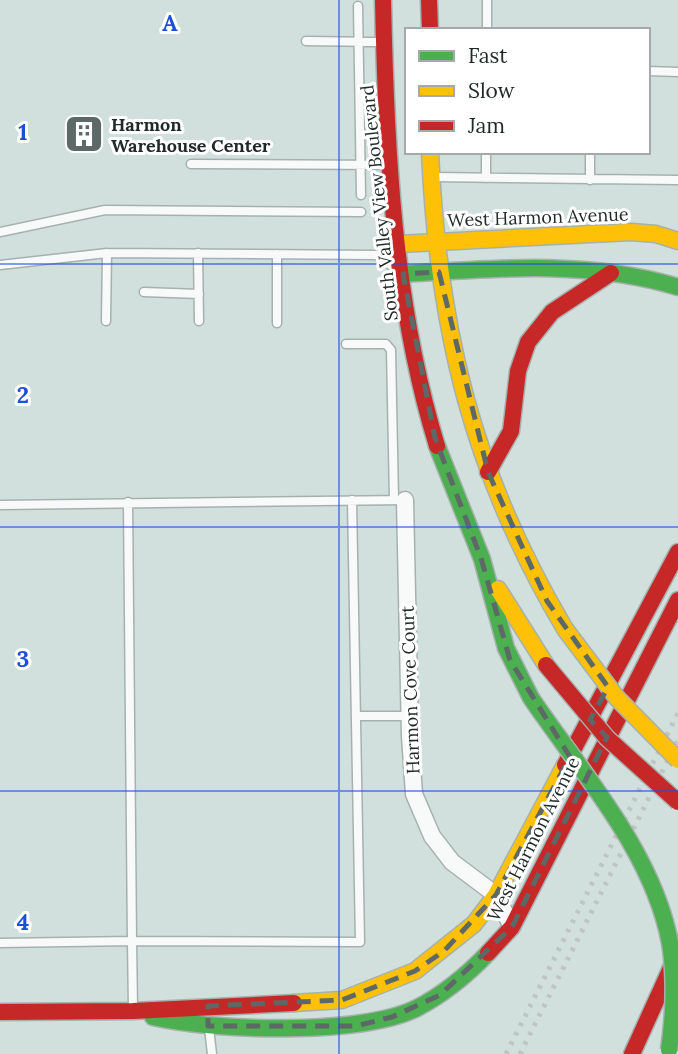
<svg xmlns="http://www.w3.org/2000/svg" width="678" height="1054" viewBox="0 0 678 1054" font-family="Lora,serif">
<rect width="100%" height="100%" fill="#d1e0dc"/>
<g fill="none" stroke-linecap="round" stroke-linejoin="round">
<g stroke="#a6b1ae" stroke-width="11">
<path id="lane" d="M358 6 361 195
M487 30V0
M306 41 381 42
M648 71 678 72
M191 164 389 165
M434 177 678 180
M486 178V152
M590 180V152
M0 232 105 210 361 212
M198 253 199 321
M277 254V323
M377 255 397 270
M0 265 107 253 377 255 397 246
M144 292 199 294
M106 321 107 253
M346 344H386L391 350 394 500
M128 502 132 941 360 942 352 500
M0 505 405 500
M356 716H409
M0 943 132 941 133 1009
M209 1028 212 1054"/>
</g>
<g stroke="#a6b1ae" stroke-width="19">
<path id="street" d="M405 500 410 736 414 794 432 836 452 862 496 895 512 927"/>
</g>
<g stroke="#a6b1ae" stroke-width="19">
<path id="fast" d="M403 274C495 268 589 260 678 287
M437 446 482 559 506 648 531 698
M153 1017C213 1031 362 1036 417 1008 444 994 467 975 488 953"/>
</g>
<g stroke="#a6b1ae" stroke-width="19">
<path id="slow" d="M430 152C438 331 473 474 565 629
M399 244 631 232 656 234 678 241
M498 589 546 665
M294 1003 342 1000 415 971 474 924 496 895 565 765"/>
</g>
<g stroke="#a6b1ae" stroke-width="19">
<path id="jam" d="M383 0C386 148 393 303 437 446
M429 0 430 30
M488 472 511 431 518 371 528 342 552 312 611 273
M565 765 678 552
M488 953 512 927 678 600
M0 1012 133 1011 294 1003
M632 1054 675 959"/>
</g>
<use href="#lane" stroke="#f8fafa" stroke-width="8"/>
<use href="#street" stroke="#f8fafa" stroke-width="16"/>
<use href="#fast" stroke="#4caf50" stroke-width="16"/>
<use href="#slow" stroke="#ffc107" stroke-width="16"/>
<use href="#jam" stroke="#c62828" stroke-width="16"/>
<path stroke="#c0c4c3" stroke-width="5" stroke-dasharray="3.5 7" stroke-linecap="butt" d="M506 1054 678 713
M520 1054 678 740"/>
<g stroke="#a6b1ae" stroke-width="19" stroke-linecap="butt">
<path id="fast-bridge" d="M531 698C582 773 653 852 670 943 676 979 674 1015 669 1050"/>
</g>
<g stroke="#a6b1ae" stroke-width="19" stroke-linecap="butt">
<path id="slow-bridge" d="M565 629 617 698 678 760"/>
</g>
<g stroke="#a6b1ae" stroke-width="19" stroke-linecap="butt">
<path id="jam-bridge" d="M546 665 607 738 678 802"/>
</g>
<use href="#fast-bridge" stroke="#4caf50" stroke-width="16"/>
<use href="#slow-bridge" stroke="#ffc107" stroke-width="16"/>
<use href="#jam-bridge" stroke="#c62828" stroke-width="16"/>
</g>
<path fill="none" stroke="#5d6966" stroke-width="5" stroke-dasharray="14 9" stroke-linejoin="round" d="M439 272 488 472 547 601 608 687 590 720 607 737 512 927 440 995 392 1017 356 1026H208V1006L342 1000 415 971 444 951 496 895 570 757 510 660 481 558 435 438 403 274Z"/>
<path fill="none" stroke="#1d4ed8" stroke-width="2" stroke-opacity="0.55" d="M339 0V1054M0 264H678M0 527H678M0 791H678"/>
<defs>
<g id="building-square" transform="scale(2.0125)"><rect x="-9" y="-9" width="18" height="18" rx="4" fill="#5d6966" stroke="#fff"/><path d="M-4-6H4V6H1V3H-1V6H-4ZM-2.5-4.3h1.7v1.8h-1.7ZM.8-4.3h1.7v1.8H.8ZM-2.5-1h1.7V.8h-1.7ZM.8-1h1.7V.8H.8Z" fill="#fff"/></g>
</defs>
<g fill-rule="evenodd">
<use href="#building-square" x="84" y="134"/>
</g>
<g text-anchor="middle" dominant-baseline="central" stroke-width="6" stroke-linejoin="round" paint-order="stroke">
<g font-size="18" font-weight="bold" fill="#1f2927" stroke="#fff" text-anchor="start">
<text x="111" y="124">Harmon<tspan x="111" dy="21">Warehouse Center</tspan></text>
</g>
<g font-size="18" fill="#1f2927" stroke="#fff">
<text transform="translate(379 203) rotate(-96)">South Valley View Boulevard</text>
<text transform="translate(538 217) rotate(-2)">West Harmon Avenue</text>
<text transform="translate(410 690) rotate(-92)">Harmon Cove Court</text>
<text transform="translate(533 839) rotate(-63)">West Harmon Avenue</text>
</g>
</g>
<g font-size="23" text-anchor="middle" font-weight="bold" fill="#1d4ed8" stroke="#fff" stroke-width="6" stroke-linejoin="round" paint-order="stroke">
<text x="170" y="31">A</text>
<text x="23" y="140">1</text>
<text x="23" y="403">2</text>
<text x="23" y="667">3</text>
<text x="23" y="930">4</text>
</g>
<rect x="405" y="28" width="245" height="126" fill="#ffffff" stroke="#a5a9a9" stroke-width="2"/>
<rect x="419" y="51" width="35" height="10" fill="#4caf50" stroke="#a5a9a9" stroke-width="2"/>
<text x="468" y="63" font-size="21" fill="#1f2927">Fast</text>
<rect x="419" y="86" width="35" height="10" fill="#ffc107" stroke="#a5a9a9" stroke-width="2"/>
<text x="468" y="98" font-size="21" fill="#1f2927">Slow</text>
<rect x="419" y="121" width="35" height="10" fill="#c62828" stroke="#a5a9a9" stroke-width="2"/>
<text x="468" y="133" font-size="21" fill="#1f2927">Jam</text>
</svg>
